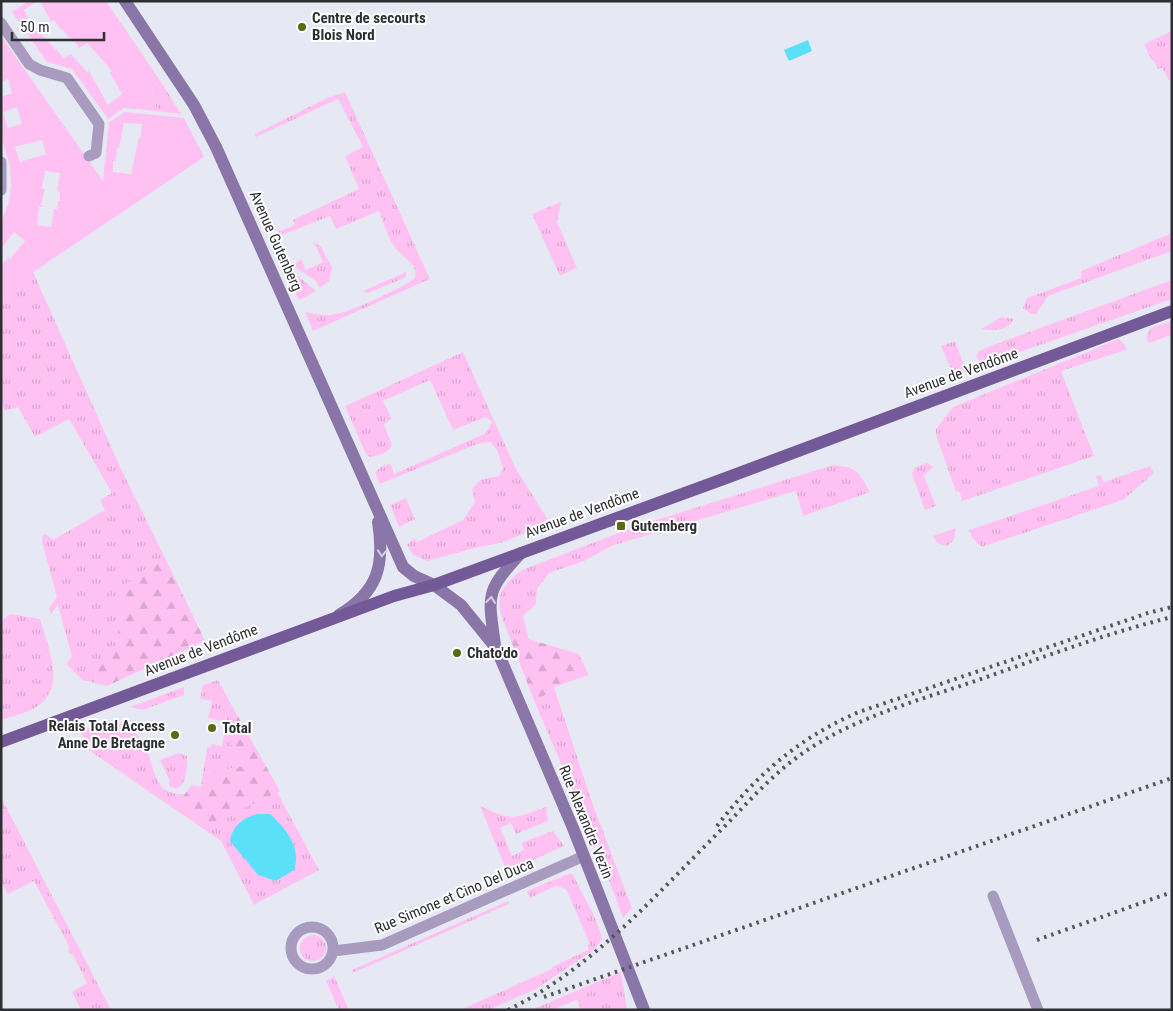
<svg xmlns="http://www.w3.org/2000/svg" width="1173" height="1011" viewBox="0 0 1173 1011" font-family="'Roboto Condensed',sans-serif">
<defs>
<pattern id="grass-tufts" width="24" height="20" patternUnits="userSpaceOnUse" patternTransform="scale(1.25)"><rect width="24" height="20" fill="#ffc1f2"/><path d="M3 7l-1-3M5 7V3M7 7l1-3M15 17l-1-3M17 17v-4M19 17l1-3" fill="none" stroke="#dba6d0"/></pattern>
<pattern id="forest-firs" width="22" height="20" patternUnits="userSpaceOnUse" patternTransform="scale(1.25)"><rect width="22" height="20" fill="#ffc1f2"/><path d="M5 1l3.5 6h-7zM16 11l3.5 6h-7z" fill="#dba6d0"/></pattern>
</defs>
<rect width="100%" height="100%" fill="#e6e9f3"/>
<path fill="url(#grass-tufts)" d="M1172 31V81L1169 80 1162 68 1158 69 1154 61 1151 59 1144 44Z
M161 82 181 114 157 111 152 88Z
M345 92 430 279 313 331 305 312C313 313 321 315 329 315 345 315 402 288 415 278 418 263 405 260 397 250 388 240 384 223 379 211L336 229 330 216 272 239 270 235 295 225 293 220 359 189 345 156 363 147 338 99 256 137 255 134 327 98Z
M561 202 557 222 577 268 560 276 532 214Z
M1172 233V251L1048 296 1036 314H1031L1023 308 1027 298 1081 278V271Z
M313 241 321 247 332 267 329 281 320 288 316 281 293 266 301 259 306 270 323 262Z
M279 244 289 269 316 291 299 300 274 247Z
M33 272 122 471 168 564 155 561 125 586 116 647 96 668 95 683 82 680 66 664 72 657 58 605 51 614 49 608 57 597 42 542V536L46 534 53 540 105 510 100 500 112 493 69 419 35 437 18 407 5 411 1 400V294Z
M406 272V277L402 279 368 293 363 291Z
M1172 280V299L982 365 976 356 979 351 993 345Z
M1001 317 1014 319C1008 331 993 331 981 329Z
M1172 321V335L1149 343 1146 337 1151 328Z
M1119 339 1125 345 1126 350 1061 371 1094 456 960 502 962 499 959 491 956 492 936 435V429L953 407Z
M955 341 966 370 960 375 951 369 941 346Z
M463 352 516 469 548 520 546 524 504 542 475 548 427 561 413 555 407 545 414 538 417 542 463 520 475 502 472 489 480 480 499 476 503 468 497 450 490 442 477 444 380 484 375 472 384 465 391 464 394 474 486 433 492 422 486 417 453 430 430 380 383 401 392 419 384 424 392 445C388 453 379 456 370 457L366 454 345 406Z
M927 463 933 467 924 476 936 506 925 510 912 474 914 468Z
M833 465C857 467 859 472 870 492L803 516 796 491 614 545 584 561 549 573 537 589 536 604 523 616 529 640 508 633C495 602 494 591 522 570L637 526Z
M1150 466 1154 473 1123 500 982 547 973 539 969 530 1099 486 1096 476 1101 475 1104 482Z
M406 498 415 519 399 527 390 505Z
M956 528 954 540 947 546 937 543 933 536Z
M10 614 40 619C47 645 67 686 38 706 28 713 12 716 1 720V621Z
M218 680 231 704V744L245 766 203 773 207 747H211L212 744 222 746 226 722 208 718 212 701 200 699 203 685Z
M184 687V695L143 710 130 707Z
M554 687 593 805 632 908 623 918 594 840 535 703Z
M113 720C125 725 138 733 144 744 156 767 152 796 185 794L177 804 205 827 277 792 319 870 254 905 221 841 90 751 91 747 79 731Z
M179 753 187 756C187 768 188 782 177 789L169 786V779L160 760Z
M1 797 111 1010H81L72 992 87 983 73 955 68 953 69 946 34 881 8 894 1 882Z
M480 806C513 821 512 819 546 807L548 821 516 834 511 823 500 828 512 856 524 850 521 843 553 831 564 846 507 872Z
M568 874H573C582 896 598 917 602 939L595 949 536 989 488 1010H460L552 969V967L588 950 589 942 566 889 556 886 530 898 527 891Z
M508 901 509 904 353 973 352 970Z
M300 948a13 13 0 1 1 26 0a13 13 0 1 1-26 0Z
M621 972 627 1010H581L577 1000 551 1010H531Z
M334 976 349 1010H339L326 981Z"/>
<path fill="url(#forest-firs)" d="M155 561 168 564 205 641 107 686 95 683 96 668 116 646 124 586Z
M508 633 579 654 589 675 554 687 535 703Z
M231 704 280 791 205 827 177 804 192 785 201 787 203 773 245 766 231 744Z"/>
<path fill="#ffc1f2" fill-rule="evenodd" d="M28 1H37L24 10 36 32 38 31 64 58 71 54 87 72 89 71 108 105 122 94 110 73 112 71 87 43 79 48 72 38 70 39 62 29 61 30 54 20 51 22 40 1H106L161 82 152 88 157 111 124 108 108 119 72 69 47 62 12 12Z
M1 36 103 181 109 122 125 112 184 118 204 157 1 294V265L8 258 10 259 25 241 14 232 1 249V222L9 202 11 185 10 165 1 138V97L12 93 8 79 1 82ZM17 107 22 124 8 128 3 112ZM124 123 142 124 141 137H139L131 174 113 172V161H116L117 148H119ZM42 140 46 154 20 162 15 147ZM45 171 60 173 57 191 60 192V201H58L57 209H54L51 227 37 225 39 207H43L41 205 45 189H42Z"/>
<path fill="#5ae1f8" d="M808 40 812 51 789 61 784 50Z
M258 814H270C286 828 302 849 294 870L276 881 258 875 230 841C232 826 244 817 258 814Z"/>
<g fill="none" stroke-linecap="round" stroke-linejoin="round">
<path stroke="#a99bbf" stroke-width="11" d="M1 23 29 64 40 70 67 78 99 124 96 153 89 156
M1 162V190
M993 896 1038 1010
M291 948a21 21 0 1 1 42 0a21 21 0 1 1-42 0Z
M333 951 382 945 584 856"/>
<path stroke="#8a75a9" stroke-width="12" d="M125 1 194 105 216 147 403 567 414 576 434 585 461 605 496 648 573 828 644 1010
M339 615C378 592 385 565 378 522
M495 645C488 594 485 592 521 553"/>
<path stroke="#745998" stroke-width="12" d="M1 742 394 596 434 585 726 478 1172 311"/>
<path stroke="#54565b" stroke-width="4" stroke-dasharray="2.5 5" stroke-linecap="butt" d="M717 826C756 775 800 737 859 712L1148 613 1172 607
M1037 940 1172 892
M544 997 1172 778
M508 1010C595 967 659 891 727 824 748 802 769 779 792 761 848 718 918 701 984 678 1046 656 1108 633 1172 617"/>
</g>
<defs><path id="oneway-chevron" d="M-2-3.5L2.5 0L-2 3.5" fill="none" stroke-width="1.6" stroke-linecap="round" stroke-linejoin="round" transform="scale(1.25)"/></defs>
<g stroke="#d6cfe1">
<use href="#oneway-chevron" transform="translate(382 553) rotate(93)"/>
<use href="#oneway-chevron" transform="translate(491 600) rotate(-83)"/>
</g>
<g fill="#5b6911" stroke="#fff" stroke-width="2">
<circle cx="302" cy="27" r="5"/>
<rect x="616" y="521" width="10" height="10" rx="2.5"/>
<circle cx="457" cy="653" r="5"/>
<circle cx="212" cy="728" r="5"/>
<circle cx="175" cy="735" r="5"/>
</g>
<g text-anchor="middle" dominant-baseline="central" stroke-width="4" stroke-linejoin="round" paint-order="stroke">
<g font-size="15" font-weight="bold" fill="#2e2f33" stroke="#fff" text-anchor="start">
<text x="312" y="18">Centre de secourts<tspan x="312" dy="17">Blois Nord</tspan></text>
<text x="631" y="526">Gutemberg</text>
<text x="467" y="653">Chato'do</text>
<text x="165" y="726" text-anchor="end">Relais Total Access<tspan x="165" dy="17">Anne De Bretagne</tspan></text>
<text x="222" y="728">Total</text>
</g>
<g font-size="15" fill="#2e2f33" stroke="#fff">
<text transform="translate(276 241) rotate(66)">Avenue Gutenberg</text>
<text transform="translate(961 373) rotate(-20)">Avenue de Vendôme</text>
<text transform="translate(582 513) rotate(-20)">Avenue de Vendôme</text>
<text transform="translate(201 650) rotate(-21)">Avenue de Vendôme</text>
<text transform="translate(586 822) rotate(68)">Rue Alexandre Vezin</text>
<text transform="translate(454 896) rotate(-23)">Rue Simone et Cino Del Duca</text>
</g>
</g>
<rect width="1173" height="1011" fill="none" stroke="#2e2f33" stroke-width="5"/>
<path d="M12 32v8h92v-8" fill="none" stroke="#2e2f33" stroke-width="2.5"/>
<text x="20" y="32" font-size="15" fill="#2e2f33" stroke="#ffffff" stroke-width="4" paint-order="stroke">50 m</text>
</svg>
